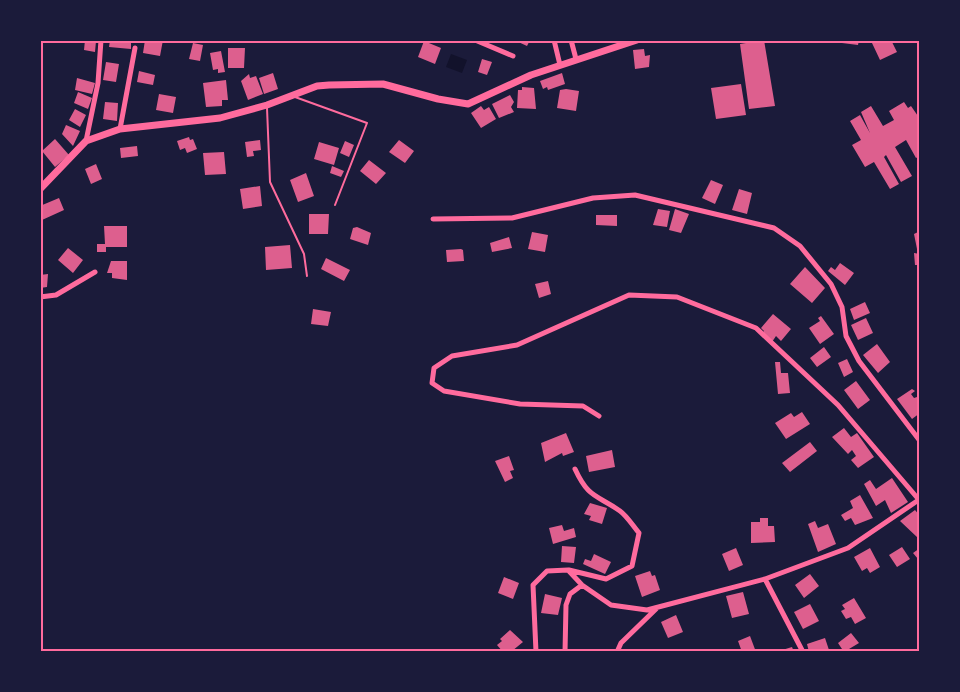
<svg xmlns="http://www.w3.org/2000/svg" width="960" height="692" viewBox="0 0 960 692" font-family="'Space Grotesk',sans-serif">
<rect width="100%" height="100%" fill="#1b1b3a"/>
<path fill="#12122b" d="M451 54 467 60 462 73 446 67Z"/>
<path fill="#dd5f8e" d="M85 40 96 41 95 52 84 50Z
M110 40H131V49L109 47Z
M145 40H163L160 56 143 53Z
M514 40H530L527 46Z
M764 40 775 106 749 109 740 44Z
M843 40H859L858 45 842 43Z
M876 40H891L897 52 880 60 872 43Z
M424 41 441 48 435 64 418 57Z
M193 43 203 45 200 61 189 59Z
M228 48H245L244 68H228Z
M644 49 645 56 650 55 649 67 635 69 633 50Z
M221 51 225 72 218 73V69L213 70 210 53Z
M482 59 492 62 487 75 478 72Z
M106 62 119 64 116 82 103 80Z
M139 71 155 75 153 85 137 82Z
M273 73 278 89 264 94 259 78Z
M562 73 565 84 548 90 547 87 543 89 540 81Z
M249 74 250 78 256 76 263 94 248 100 241 81Z
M77 78 95 83 92 94 75 90Z
M226 80 228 100H222V106L206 107 203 83Z
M741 84 746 115 716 119 711 88Z
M522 87 534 88 536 109 517 108 518 90H522Z
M566 89 579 91 576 111 557 108 560 90Z
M78 92 92 98 88 109 74 103Z
M159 94 176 97 173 113 156 110Z
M510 95 514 102 511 107 514 112 499 118 492 104Z
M105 102 118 103 117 121 103 119Z
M904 102 908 108 911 106 920 119V156L916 158 906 140 895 147 912 176 901 182 886 155 884 157 899 184 890 189 874 162 865 167 852 145 861 140 850 121 860 115 870 133 861 112 871 106 883 126 894 120 889 111Z
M481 106 484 110 489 107 496 119 481 128 471 113Z
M75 109 86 115 80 127 69 120Z
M66 125 80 131 73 146 62 134Z
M189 137 190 140 193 139 197 149 187 153 185 148 180 150 177 141Z
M55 139 69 155 55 167 42 151Z
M260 140 261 150 253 151 254 156 247 157 245 142Z
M399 140 414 151 405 163 389 152Z
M345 141 354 145 349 157 340 153Z
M319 142 339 148 334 165 314 159Z
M137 146 138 156 121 158 120 148Z
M224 152 226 174 205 175 203 153Z
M369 160 386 173 376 184 360 171Z
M96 164 102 179 91 184 85 169Z
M332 166 344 171 341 177 330 173Z
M306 173 314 196 298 202 290 180Z
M711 180 723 185 715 204 702 198Z
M260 186 262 206 243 209 240 189Z
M739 189 752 193 747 214 732 210Z
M59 198 64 210 42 220 40 206Z
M658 209 670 211 667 227 653 225Z
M675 209 689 214 681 233 669 230Z
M309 214H329L328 234H309Z
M596 215H617V226L596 225Z
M104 226H127V247H106V252H97V244H105Z
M357 227 371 233 368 245 350 239 353 228Z
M920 231V254H918L914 234Z
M532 232 548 235 545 252 528 249Z
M509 237 512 248 492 252 490 243Z
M290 245 292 268 266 270 265 247Z
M68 248 83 260 73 273 58 260Z
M461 249 463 250 464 261 447 262 446 250Z
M914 253 920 254V265H915Z
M326 258 350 270 344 281 321 269Z
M111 261H127V280L112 278V273H107Z
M840 263 854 273 845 285 828 271 831 267 835 270Z
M805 267 825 288 812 303 790 284Z
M48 274 47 287 40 288V275Z
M548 281 551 294 539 298 535 284Z
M865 302 870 313 854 320 850 309Z
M313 309 331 312 328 326 311 324Z
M773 314 791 329 781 341 776 336 772 342 762 333 764 331 761 328Z
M821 316 834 334 820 344 809 328 820 321 818 318Z
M866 318 873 333 858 340 851 325Z
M877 344 890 362 878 373 863 355Z
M824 347 831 357 817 367 810 358Z
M847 359 853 372 844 377 838 363Z
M775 362H780L781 373H788L790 393 778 394Z
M856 381 870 400 858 409 844 390Z
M912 389 915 391 911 394 914 398 920 396V413L912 419 897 399Z
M802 412 810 424 786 439 775 423 791 413 794 417Z
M844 428 851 437 857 433 874 457 858 468 851 460 856 456 852 450 848 454 832 437Z
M566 433 574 452 563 456 562 453 545 462 541 443Z
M810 442 817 451 790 472 782 463Z
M612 450 615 467 589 472 586 456Z
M509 456 514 470 510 471 513 478 505 482 495 461Z
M892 478 908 502 891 513 885 500 876 506 864 484 870 480 876 489Z
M860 495 873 518 855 525 851 518 845 521 841 515 853 508 850 501Z
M590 503 607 508 602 524 589 520 591 516 584 514Z
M915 510 920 516 918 538 900 521Z
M760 518H768V526H774L775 542 751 543V522H760Z
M815 521 818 528 828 524 836 544 818 552 808 524Z
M562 525 564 531 574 528 576 537 553 544 549 528Z
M562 546 576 547 574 563 561 562Z
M902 547 910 559 897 567 889 555Z
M736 548 743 565 729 571 722 554Z
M870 548 880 567 870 573 867 568 862 571 854 557Z
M920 548V558L918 559 913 553Z
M594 554 611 562 605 574 583 564 585 559 591 561Z
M650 571 652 576 655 575 660 590 642 597 635 576Z
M810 574 819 586 804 598 795 585Z
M504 577 519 583 513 599 498 593Z
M743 592 749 614 732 618 726 596Z
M545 594 562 598 558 615 541 613Z
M854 598 866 618 855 624 851 617 846 619 841 611 845 609 842 605Z
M810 604 819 621 803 629 794 612Z
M676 615 683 632 668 638 661 622Z
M510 630 523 642 512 651 503 652 497 645 502 641 500 639Z
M851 633 859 643 844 652 838 643Z
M750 636 756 652H742L738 641Z
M825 638 829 650 809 652 807 644Z
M792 647 794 652H779V651Z"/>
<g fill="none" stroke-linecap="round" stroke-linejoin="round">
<path stroke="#ff6b9d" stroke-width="2" d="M295 97 367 123 335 205
M267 108 270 182 304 254 307 276"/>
<path stroke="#ff6b9d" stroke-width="5" d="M475 40 513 56
M554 40 560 65
M571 40 576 59
M120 129 135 48
M86 141 98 83 101 40
M433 219 512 218 593 198 635 195 774 228 800 246 831 284 842 307 846 336 859 361 920 441
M40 297 56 295 95 272
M599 416 583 406 520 404 444 391 432 383 434 368 452 356 517 345 629 295 677 297 756 328 838 405 920 501
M569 570 606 579 632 566 639 533C633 526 627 516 620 511 596 494 589 499 575 469
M765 579 803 652
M536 652 533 585 547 571 568 570 582 585 611 605 647 610 765 579 848 548 920 499
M565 652 566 605 570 594 582 585
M617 652 621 643 656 609"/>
<path stroke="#ff6b9d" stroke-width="7" d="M40 189 86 141 120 129 220 118 267 105 317 86 329 85 383 84 438 99 468 104 531 75 637 40"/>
</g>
<rect width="960" height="692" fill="none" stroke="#1b1b3a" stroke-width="84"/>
<rect x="42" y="42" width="876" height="608" fill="none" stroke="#ff6b9d" stroke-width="2"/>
</svg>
